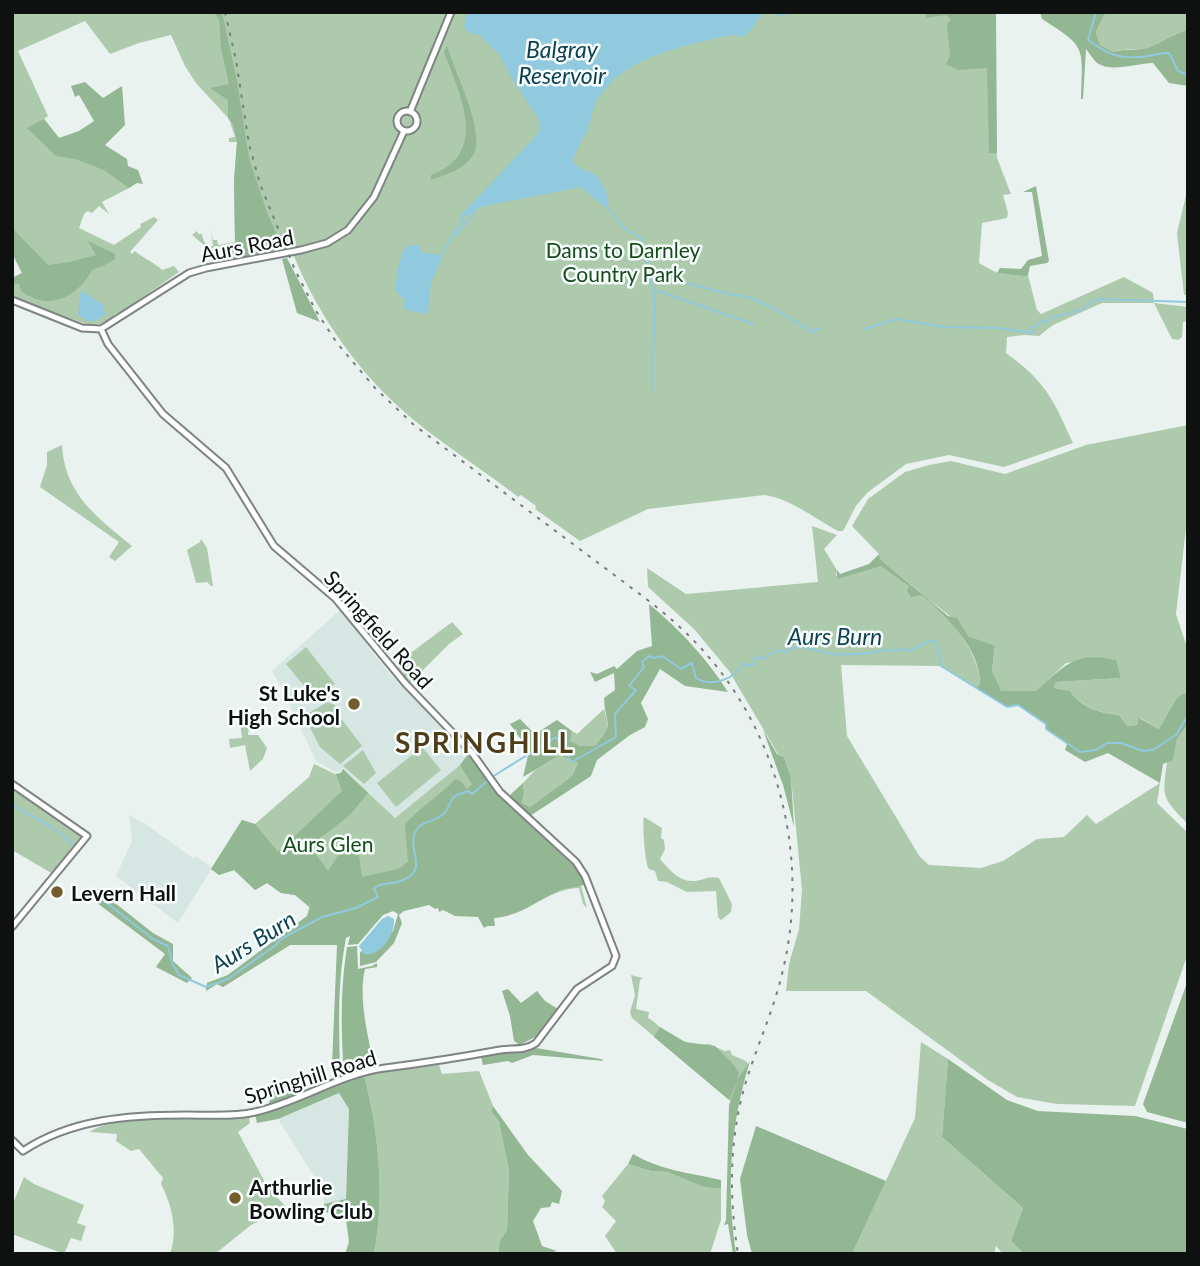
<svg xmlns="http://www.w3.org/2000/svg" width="1200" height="1266" viewBox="0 0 1200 1266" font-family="Lato,sans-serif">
<rect width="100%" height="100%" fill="#eaf2f0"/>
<path fill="#d5e6e3" d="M340 610 389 673 469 753 460 765 395 818 342 767 341 772H335L316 761 281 686 272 671Z
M129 815 147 825 194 859 196 856 212 868 178 923 116 876 132 841Z
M339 1093 349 1109 346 1199 324 1204V1192L278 1119Z"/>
<path fill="#aecaad" d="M12 12H993L997 158 1011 194 1003 195 1008 213 1007 218 982 223 979 263 997 273 1028 275 1037 310 1041 314 1124 277 1153 293 1154 303 1188 307V321L1183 322 1182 337 1178 340 1172 339 1154 303H1102L1053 325 1039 336 1025 335 1007 337 1006 353C1046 382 1053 399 1073 443L1004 467 949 455 906 464 867 493 856 506 843 531H838C816 519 787 497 764 495L648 509 580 541 535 509 536 506 521 495 518 497C485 471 448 448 415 421 360 376 317 315 291 249L218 262 216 255 192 235 197 231 198 234H202L204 242 209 246H213L211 228 213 240H217L218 245 235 242 234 181 237 142H229V138L235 137 229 119 196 83 185 66 171 35 139 43 110 54 85 21 18 51 48 116 44 119 59 138 69 135 130 177 129 188 102 202 109 214 99 206 92 213 88 211 84 214 79 228 114 245 141 227 140 224 154 217 158 220 130 252 132 254 135 251C144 259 154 262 162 270L174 266 179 272 123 311 115 314 114 317 100 324H86L12 297V278L22 273 12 253Z
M1106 12H1188V30C1172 34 1161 43 1147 48 1138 51 1127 47 1114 52L1100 45 1096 32Z
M1188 187V295H1184L1177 233Z
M1188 425V511L1176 614 1188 650V694H1182L1177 699 1159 729 1140 718 1137 725 1127 726 1119 715C1099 713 1083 708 1070 691L1054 688V682L1121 678 1115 660 1105 658 1066 663 1036 691H1000L992 671 995 647 968 636 951 617 928 599C933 606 944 613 951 621 965 639 980 663 980 685L975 687 941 666 841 665 847 736 920 857 929 865 981 868 1003 861 1037 839 1064 837 1087 815 1096 824 1160 783 1157 803 1188 833 1186 959 1135 1106 1057 1104 1017 1097 988 1080 866 991H786L789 964 799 929 802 890 791 778 784 757 778 754 729 671 694 629 648 587 647 568 686 594 818 582 812 526 837 535 824 549 837 570 836 576 881 565 922 594 881 560 879 554 852 526 868 499 905 472 929 465 951 461 1005 474 1086 445Z
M62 445C65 495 97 517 132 546L115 561 109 557 119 542 40 487 47 465V452Z
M201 539 207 548 213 586H211L207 582 196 583 187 550 200 542Z
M452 622 463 634 449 644 410 683 397 666 400 661Z
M306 647 335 684 315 699 286 664Z
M327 702 335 705 337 713 362 746 340 764 320 747 304 716Z
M604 709C610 730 609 731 594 746H579L569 741 572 731 577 734Z
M240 721 250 722 248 735H258L267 748 263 759 250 771 245 745 230 748 229 739 242 738Z
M1188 724V824C1162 797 1162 799 1167 762L1173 759 1177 739Z
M422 747 441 770 396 807 377 783Z
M363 750 376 773 364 784 343 766Z
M469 753 500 798 556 847 585 884 581 886 587 908 583 904 579 888C548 889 527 915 494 918V922L479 913 406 896 338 943V945H290L223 987 217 984 206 991 207 983 228 975 308 916 309 907 295 895 281 893 267 883 255 890 234 870 219 875 211 869 242 820 255 824 309 777 314 764 335 774 341 773 343 769 395 818 460 765Z
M560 755 578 763 572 776 530 807 522 803 524 792 523 783 536 769Z
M12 789 84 837 53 874 12 850Z
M644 817 662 828 661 838 664 840 665 849 660 859C668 868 678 881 692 881 703 881 708 875 719 878L732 904 731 912 721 920 718 917 716 891 687 892 667 882 658 881 655 871C653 870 651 870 649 869 645 865 642 824 644 817Z
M631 975 643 978 640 980 636 1009 649 1012 648 1018C655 1021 659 1028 666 1032 677 1040 695 1047 709 1044L725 1051 730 1050 732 1055 746 1061 748 1064 738 1080 731 1101 632 1018 630 1012 635 995Z
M921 1042 948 1059 942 1137 1023 1208 1011 1241 1024 1254H1003L996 1246 994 1254H852L915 1118Z
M439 1065 442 1074 479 1071 493 1106 491 1111 499 1122 509 1170 507 1230 500 1240 498 1254H374C385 1195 379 1133 364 1075Z
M249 1117 250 1123 238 1132 267 1186 286 1207V1214L261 1220 251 1225 215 1254H170C178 1231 172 1205 161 1184L163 1178 139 1149 131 1151 116 1141 117 1134 90 1132C111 1114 217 1118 249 1117Z
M628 1164 651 1171 667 1172 704 1187 721 1189V1220L710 1254H617L605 1236 616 1221 602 1207 605 1201 602 1196Z
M24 1177 34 1184 84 1205 77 1223 86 1226 81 1241 71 1238 64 1254 12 1234V1206Z"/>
<path fill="#93b792" d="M213 12H222L237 81 249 158 268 215 284 250 218 262 220 249 234 245 235 242 234 181 237 142 233 124 228 118V100L210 88 229 84 221 48 219 19Z
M926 12H996L997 153H989L987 68 958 70 946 64 950 56 947 24 951 19 946 15 926 18Z
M1040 12H1106L1096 32 1100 45 1114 52C1126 48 1138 51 1147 48 1161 43 1172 34 1188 30V86L1169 83 1153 63C1137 63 1111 73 1097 63 1093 59 1089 53 1086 49L1083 99H1081C1082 47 1088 48 1042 19Z
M447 45C453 69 487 133 473 155 465 169 446 175 431 180V175C490 153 460 95 444 52Z
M85 82 103 98 122 86 125 125 105 145 127 159 128 166 138 170 143 184 137 183 129 188 104 170 75 159 56 156 27 128 44 119 59 138 79 131 94 121 79 95 75 97 71 86Z
M1036 186 1049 261 1047 263 1030 266 1028 275 1025 276 997 273 1000 268 1021 269 1028 260 1042 256 1032 192H1023Z
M12 228 48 265 70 262 96 255 88 241 115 254V259L103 266 92 270C82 290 59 307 36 299 31 298 25 293 21 291L19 284 12 283V278L22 273 12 253Z
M287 258 320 322 297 313 282 259Z
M879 554 881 560 948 616 957 618 968 636 995 646 992 671 1001 691H1036C1064 666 1075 651 1116 660L1121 678 1055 682 1054 688 1070 691C1082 708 1099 713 1119 715L1127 726 1137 725 1139 718 1159 729 1177 698 1182 694H1188V724L1177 739 1173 760 1163 764 1160 783 1108 753 1085 762 1065 750 1067 744 1046 729V724L1018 705 1007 707 975 687 980 685C981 649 947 617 922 595L911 597 907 591 909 586 881 566 837 579V570L840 574 869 564Z
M649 604C680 630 706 657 728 692L685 686 660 669 641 703 648 719 645 727 630 735 597 760 591 776 530 816 510 799 509 796 523 783 524 792 522 803 530 807 572 776 578 763 560 755 523 777 529 751 510 724 520 719 535 734 557 720 572 731 570 741 580 746H594C616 724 605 725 604 698L615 690 614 673 595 682 590 672 597 674 614 666 617 669 637 651 652 646Z
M763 730 777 754 784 757 791 778 794 827 783 785Z
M469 753 500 798 577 869 585 884C577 888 571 887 563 889 537 899 525 915 494 918L495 926H487L484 928 478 917 455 916 443 910 439 912 438 908 435 909 429 905 404 911 399 915 402 923 394 943 376 962 360 966V952L362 951 365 954 393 931 398 914 393 911 383 915 358 944 348 945 350 936 346 938C337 983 339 1029 340 1075L343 1082 364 1075C379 1133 385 1195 374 1254H345L349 1242 346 1220 323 1211 324 1204 346 1199 349 1109 339 1093 278 1119 257 1123 254 1110 268 1106 274 1089 305 1092 338 1076 332 1065 337 945H290L223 987 217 984 206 991 207 983 228 975 307 916 310 907 295 895 281 893 267 883 255 890 234 870 219 875 211 869 242 820 255 824 278 852 342 791 336 774 341 773 343 769 368 793 350 815 310 846 328 871 345 845 358 847 362 877 398 869 408 862 405 824C420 807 440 796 455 779L462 782 467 789 472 784 460 765Z
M96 888 153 933 173 944V961L192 978 187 983 156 967 165 954 93 900 91 894Z
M357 946 358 969 372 966 377 963V967L365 969C358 996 368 1038 374 1065L344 1075C341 1033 340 990 347 947Z
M1188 980V1123L1147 1112 1143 1104Z
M508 989 521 1003 537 991 545 1001 558 1009 535 1037 520 1045 514 1041 510 1016 502 991Z
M660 1027 685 1042 715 1046 734 1065 739 1074 737 1080 750 1061C730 1126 726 1187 736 1254H733L728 1224 724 1225 726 1220 729 1105 738 1080 729 1100 654 1037Z
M536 1048 601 1059 604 1061 533 1055 512 1063 508 1061 483 1065 481 1057Z
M948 1059 1007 1100 1038 1111 1135 1116 1188 1129V1254H1024L1011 1241 1023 1208 942 1137Z
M493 1106 528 1155 562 1191 559 1204 552 1202 550 1207 541 1208 533 1221 542 1246 557 1251 545 1254H498L500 1240 507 1230 509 1170 499 1122 491 1111Z
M756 1126 886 1181 852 1254H752L747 1235 740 1179Z
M633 1154C660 1170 690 1173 721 1180V1189L704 1187 667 1172 651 1171 628 1164Z"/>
<path fill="#91c9de" d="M467 12H764L750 31 742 37 730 35C685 46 627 55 599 97 592 106 592 117 588 128 584 140 575 149 573 162 586 178 597 164 606 193 608 200 609 203 608 210L581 187 480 207 461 219V215L537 135 540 128 538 118 512 79 500 55 479 35 468 32 464 26Z
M419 245 421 252 438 255 442 258 431 282 428 314 406 310 403 306 405 300 395 290C397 274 398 261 406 246Z
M83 291 103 305 105 314 99 319 89 322 78 315 80 294Z
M388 916 394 919C395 935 381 956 364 954L359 946 382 919Z"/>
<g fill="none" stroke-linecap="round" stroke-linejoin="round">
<path stroke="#91c9de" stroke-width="2" d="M772 12 780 15 796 12
M1096 12 1088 40C1106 53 1117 59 1141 57 1150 57 1159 52 1169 53L1178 71 1188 75
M608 208 625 229 641 238 655 301 652 390
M455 236 476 210
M440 256C450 243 454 230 463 218
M653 275 733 295C759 296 790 318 812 332L820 328
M655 290 753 324
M864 329 897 319 943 327 1000 328 1033 333 1032 327H1035L1043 320 1046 323 1050 318 1081 310 1095 300 1101 299 1188 302
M12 805C33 817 55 827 72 844
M99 897 153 939 168 946 172 963 179 975 206 987 228 979 276 945 281 939 322 917 356 908 378 897 374 889 377 886C386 883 395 884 403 880 429 870 407 850 415 832 420 822 429 823 437 818 450 811 447 806 453 798 456 794 464 793 468 791L472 794 492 777 556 737 572 762 616 737 615 714 636 690 629 686 644 667 642 662 649 656 654 658 662 656 681 669 692 663 696 678C712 688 734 679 745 663L749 666 754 664V657L761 659 779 650 785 652C798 641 816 652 832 654 845 655 876 654 886 649L889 651 904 649 910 651 929 641H934L938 647 941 666 1007 707 1018 705 1046 724V729L1080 752 1096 750 1107 743H1121L1143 751 1153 750 1176 735 1188 715"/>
<g stroke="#7d8482" stroke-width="9">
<path id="tertiary" d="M397 121a10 10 0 1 1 20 0a10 10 0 1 1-20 0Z
M410 112 451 12
M12 300 82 328 101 329 189 273 206 268 301 250 327 243 348 230 374 197 404 131
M12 784 87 836 12 927
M12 1140 23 1151C71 1119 129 1115 186 1115 208 1115 233 1117 255 1112 300 1102 339 1074 385 1068 424 1063 462 1057 500 1050 513 1048 525 1051 536 1043L577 989 612 966 616 956 585 876 576 862 500 792 472 753 405 683 335 598 274 546 226 468 163 414 108 344 101 329"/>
</g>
<use href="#tertiary" stroke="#fff" stroke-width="5"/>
<path stroke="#797e7d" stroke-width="2" stroke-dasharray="3.5 7" stroke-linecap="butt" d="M225 12 236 60 249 144 260 184 295 270 316 311 337 343 375 388 414 425 645 598C663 612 681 627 697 644 779 730 811 859 782 974 773 1012 756 1048 745 1085 729 1140 729 1198 738 1254"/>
</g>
<g fill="#735d2d" stroke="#f8fffe" stroke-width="2.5">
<circle cx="354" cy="704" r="7"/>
<circle cx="57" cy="892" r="7"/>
<circle cx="235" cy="1198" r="7"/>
</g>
<g text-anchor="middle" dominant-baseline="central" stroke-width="5" stroke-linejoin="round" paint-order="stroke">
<g font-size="21" fill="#0f1111" stroke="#f8fffe">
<text transform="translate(247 245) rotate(-11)">Aurs Road</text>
<text transform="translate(379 629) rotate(48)">Springfield Road</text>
<text transform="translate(310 1076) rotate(-17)">Springhill Road</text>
</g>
<g font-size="21" fill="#164a1a" stroke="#f8fffe">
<text x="623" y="249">Dams to Darnley<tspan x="623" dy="24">Country Park</tspan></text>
<text x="328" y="843">Aurs Glen</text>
</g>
<g font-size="21" font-weight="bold" fill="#0f1111" stroke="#f8fffe" text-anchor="start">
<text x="340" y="692" text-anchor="end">St Luke's<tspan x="340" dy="24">High School</tspan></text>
<text x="71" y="892">Levern Hall</text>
<text x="249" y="1186">Arthurlie<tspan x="249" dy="24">Bowling Club</tspan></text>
</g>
<g font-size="23" font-style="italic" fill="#0e3f4f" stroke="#f8fffe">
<text x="562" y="49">Balgray<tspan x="562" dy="26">Reservoir</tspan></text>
<text x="835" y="636">Aurs Burn</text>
<text transform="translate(253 941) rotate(-32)">Aurs Burn</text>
</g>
<g font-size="28" font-weight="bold" letter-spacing="2" fill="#4f3e17" stroke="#f8fffe">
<text x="485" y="742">SPRINGHILL</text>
</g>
</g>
<rect width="1200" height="1266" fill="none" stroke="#0f1111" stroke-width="28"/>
</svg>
